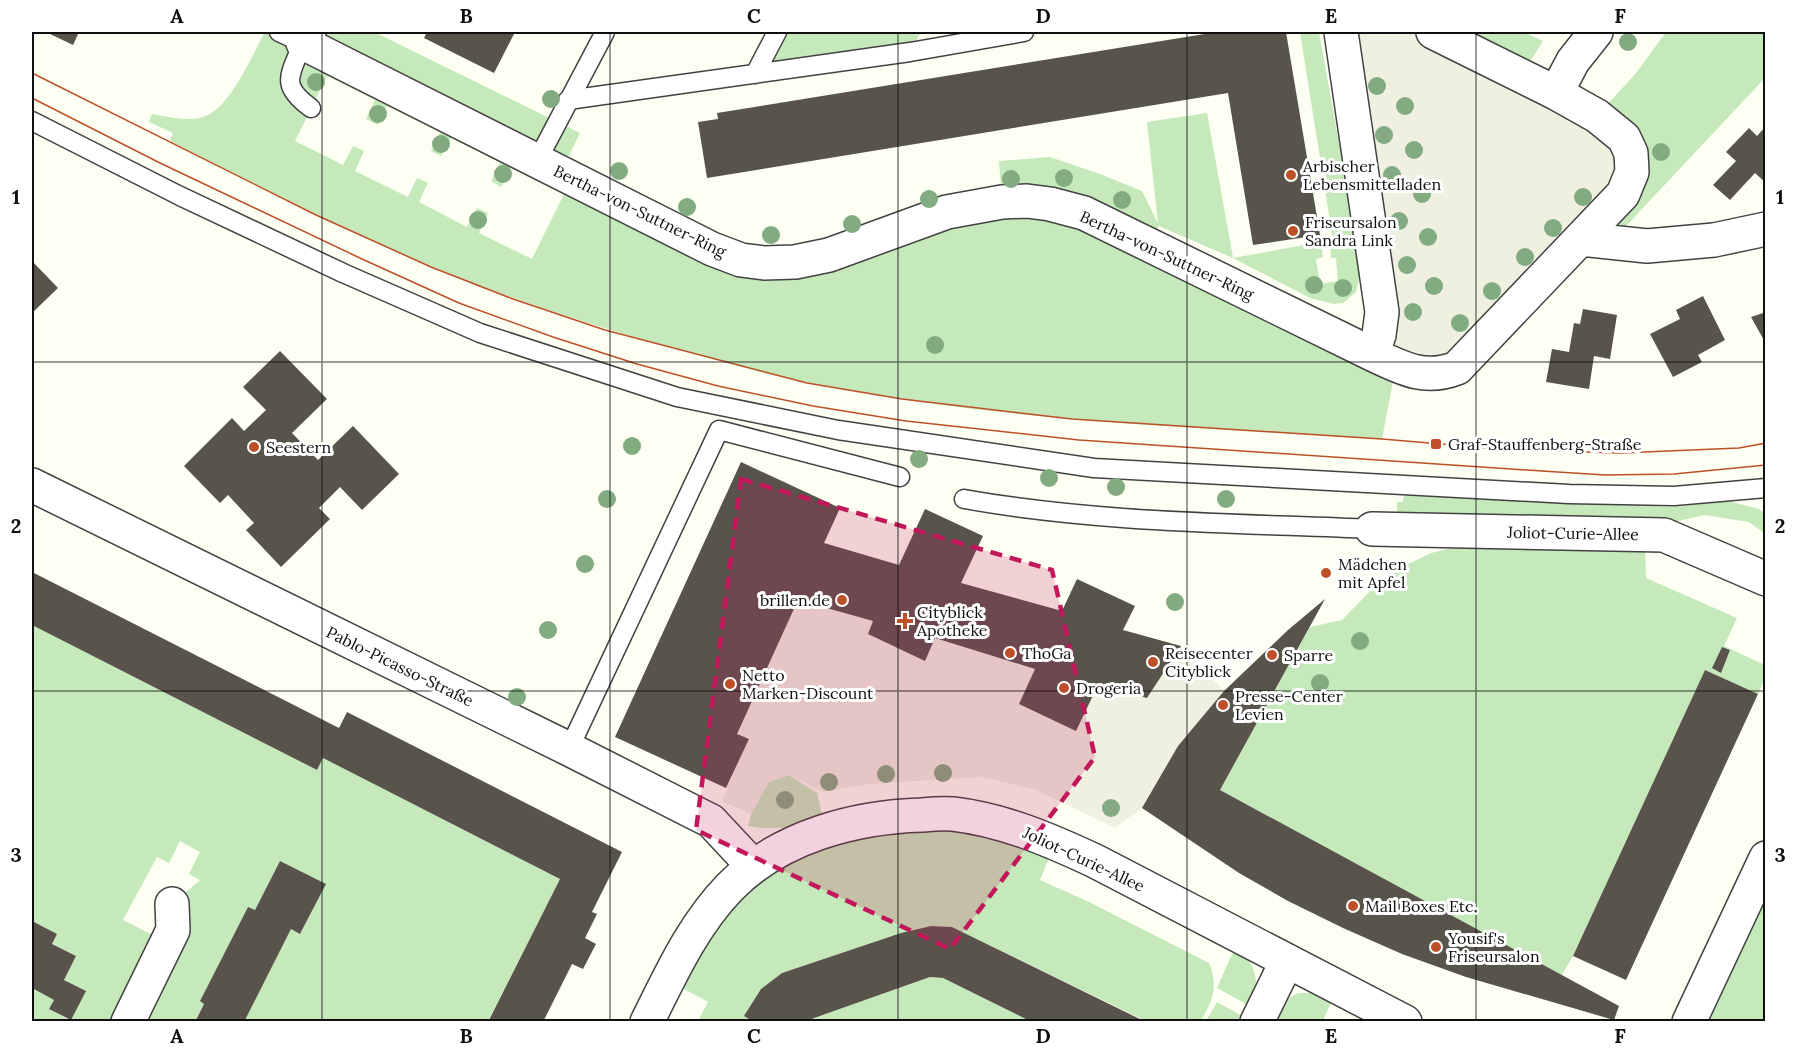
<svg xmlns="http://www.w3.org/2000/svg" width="1797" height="1053" viewBox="0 0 1797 1053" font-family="Lora,serif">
<rect width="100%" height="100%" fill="#fdfff2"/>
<path fill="#c5e9bb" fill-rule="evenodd" d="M265 32H374L580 133 561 172 741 260 1002 202 999 161 1050 157 1100 174 1142 191 1158 223 1147 122 1207 113 1233 258 1321 242 1323 257 1316 259 1320 284 1338 281 1336 258H1331L1330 242 1333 240 1300 32H1319L1356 238 1360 275 1356 292 1343 303 1334 304 1310 298 1233 258 1159 226 1149 245 1393 381 1382 439C1190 427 997 421 808 383 769 375 730 364 691 353 603 329 517 302 433 267 343 231 257 185 170 141L173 133 149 122 152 114C169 117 187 122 203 117 230 109 252 55 265 32ZM327 76 375 100 366 119 378 125 387 106 440 132 431 151 441 156 451 138 500 162 491 181 501 187 511 168 564 194 532 259 479 233 488 213 477 208 467 227 419 202 428 183 417 178 408 197 355 171 364 151 353 146 343 165 295 141Z
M777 32H921L910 52 755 74Z
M1433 32H1524L1543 41 1521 76Z
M1666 32H1765V78L1610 243 1597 116 1637 72Z
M1404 495 1673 507 1728 501 1759 509 1765 514V534L1749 522 1705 515 1664 524 1397 518V502H1403Z
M1474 543 1645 545 1646 578 1737 618 1724 646 1765 665V678L1758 694 1705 670 1573 956 1561 976 1220 790 1310 627 1342 620 1379 582 1386 587 1391 583 1390 573 1431 553Z
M32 625 317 770 323 758 560 879 488 1021H244L291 929 301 933 325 885 280 861 255 910 248 907 200 1001 204 1004 195 1021H32V988L54 1000 49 1009 70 1020 85 991 64 980 76 956 52 944 57 934 32 922ZM180 841 200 852 189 874 200 880 172 904 166 942 123 920 157 857 169 863Z
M789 775 817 793 823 819C795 827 777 831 748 826L751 814 769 782Z
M876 818 1055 843 1040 880 1087 901 1209 963C1219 987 1212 1001 1201 1021H1146L952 927 931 926 901 933 782 973 761 989 754 1021H698L708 1002 668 980 730 887Z
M1765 894V1021H1706Z
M1238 952C1258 963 1258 983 1253 1002L1246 1004 1217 988 1232 954Z
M930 977 943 978 1032 1021 803 1022Z
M1298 993H1316L1332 1000 1323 1021H1283L1275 1018 1282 1002Z
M1217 1002 1242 1016 1239 1021H1206Z"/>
<path fill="#eff0e0" d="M1341 32H1433L1597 116 1632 172 1457 368 1372 354Z
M798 600 873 621 868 634 924 660 935 638 1035 669 1147 698 1181 646 1224 691 1178 746 1142 808 1115 828 1037 790 981 777 868 784 823 792 789 775 769 782 751 814 722 801 749 739 737 734Z"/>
<path fill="#58544c" d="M46 32H79L73 45Z
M427 32H515L494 73 424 38Z
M1217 32H1286L1320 235 1253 245 1228 93 707 178 698 122 718 119 717 113Z
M1766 126V183L1755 173 1730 200 1713 185 1736 161 1726 152 1749 128 1757 136Z
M32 261 58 288 32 313Z
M1703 296 1725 340 1698 355 1702 362 1673 377 1650 334 1680 319 1676 310Z
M1583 309 1617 315 1610 359 1594 356 1589 389 1546 382 1552 349 1569 352 1574 323 1580 324Z
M1766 312V344L1751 317Z
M280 351 327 399 292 433 318 460 353 426 399 474 362 510 340 487 319 508 330 519 281 567 246 530 254 523 228 495 220 503 184 466 232 418 244 431 266 410 243 387Z
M741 462 840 508 824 543 899 565 925 509 983 536 961 583 1062 611 1077 579 1135 606 1123 630 1181 646 1147 698 1098 685 1076 731 1019 704 1035 669 935 638 925 661 868 634 873 621 798 600 737 734 749 739 726 788 615 737Z
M32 572 339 728 347 712 622 852 592 912 597 914 585 938 596 944 583 969 572 964 543 1022H488L560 879 323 758 317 770 32 625Z
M1325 599 1220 790 1619 1006 1614 1020 1466 977 1402 954 1343 928 1288 901 1239 873 1142 808 1178 746 1224 691 1288 630Z
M1722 647 1730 650 1721 673 1712 668Z
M1705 670 1758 694 1626 980 1573 956Z
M280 861 326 884 300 934 291 929 244 1022H195L204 1004 200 1001 248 907 255 910Z
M32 921 57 934 52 944 76 956 64 980 86 991 71 1020 49 1009 54 1000 32 988Z
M931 926 952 927 1146 1022H1032L943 978 930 977 803 1022H754L744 1016 761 989 782 973 901 933Z"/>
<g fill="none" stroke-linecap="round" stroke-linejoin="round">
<g stroke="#424242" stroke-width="21">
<path id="service" d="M279 32 303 43C290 75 279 85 311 108
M755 74 777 32
M568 100 910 52 1024 32
M32 121 180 196 343 273 480 333 677 397 838 430 1094 468 1569 494 1674 496 1766 488
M537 161 605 32
M964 499C1098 523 1237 523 1372 529
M569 749 719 430 900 477"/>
</g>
<g stroke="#424242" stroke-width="36">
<path id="minor" d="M309 32 303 43 712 249 741 260 764 263 795 262 829 255 947 212 1002 202 1027 201 1050 204 1084 213 1372 354C1402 368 1424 381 1457 368L1623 194 1632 172 1631 153 1624 138 1597 116 1556 93 1433 32
M1341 32 1382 312 1379 335 1372 354
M1556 93 1573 61 1596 32
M1581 239 1647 246 1714 240 1766 229
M32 485 569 749 711 821 753 866
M1372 529 1664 535 1766 579
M128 1022 173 930 172 904
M647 1022C671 974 693 925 730 887 779 837 854 817 922 815 932 814 943 813 953 814 1004 820 1050 840 1095 861L1405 1022
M1257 1022 1287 961
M1689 1022 1766 858"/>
</g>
<use href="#service" stroke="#fff" stroke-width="18"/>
<use href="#minor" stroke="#fff" stroke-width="33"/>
<path stroke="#be4f28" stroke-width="1.5" d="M32 73 316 215 431 267 513 299 605 330 807 383 902 399 1072 419 1382 439 1512 450 1621 453 1739 448 1766 443
M32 98 160 163 362 259 459 303 553 337 637 364 718 386 813 406 906 421 1079 440 1542 471 1605 475 1674 474 1766 465"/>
</g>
<g fill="#83ab82">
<circle cx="1628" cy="42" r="9"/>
<circle cx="316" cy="82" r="9"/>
<circle cx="1377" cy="86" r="9"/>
<circle cx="551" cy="99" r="9"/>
<circle cx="1405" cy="106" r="9"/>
<circle cx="378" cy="114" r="9"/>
<circle cx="1384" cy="135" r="9"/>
<circle cx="441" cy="144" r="9"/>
<circle cx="1414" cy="150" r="9"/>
<circle cx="1661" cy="152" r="9"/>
<circle cx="619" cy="171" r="9"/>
<circle cx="503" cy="174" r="9"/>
<circle cx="1392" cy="175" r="9"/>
<circle cx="1064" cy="178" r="9"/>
<circle cx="1011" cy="179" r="9"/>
<circle cx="1422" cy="194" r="9"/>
<circle cx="1583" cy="197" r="9"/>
<circle cx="929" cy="199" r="9"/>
<circle cx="1122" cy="200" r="9"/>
<circle cx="687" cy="207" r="9"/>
<circle cx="478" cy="220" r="9"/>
<circle cx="1399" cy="221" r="9"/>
<circle cx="852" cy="224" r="9"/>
<circle cx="1553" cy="228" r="9"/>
<circle cx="771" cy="235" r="9"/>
<circle cx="1428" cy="237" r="9"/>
<circle cx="1525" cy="257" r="9"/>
<circle cx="1407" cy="265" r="9"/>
<circle cx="1314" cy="285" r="9"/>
<circle cx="1434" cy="286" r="9"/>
<circle cx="1343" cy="288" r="9"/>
<circle cx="1492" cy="291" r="9"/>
<circle cx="1413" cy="312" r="9"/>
<circle cx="1460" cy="323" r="9"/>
<circle cx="935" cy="345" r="9"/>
<circle cx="632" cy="446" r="9"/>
<circle cx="919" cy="459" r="9"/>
<circle cx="1049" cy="478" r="9"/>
<circle cx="1116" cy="487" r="9"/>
<circle cx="607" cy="499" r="9"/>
<circle cx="1226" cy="499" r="9"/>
<circle cx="585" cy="564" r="9"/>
<circle cx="1175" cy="602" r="9"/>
<circle cx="548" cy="630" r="9"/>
<circle cx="1360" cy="641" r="9"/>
<circle cx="1320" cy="683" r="9"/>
<circle cx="517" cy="697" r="9"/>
<circle cx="943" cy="773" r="9"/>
<circle cx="886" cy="774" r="9"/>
<circle cx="829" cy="782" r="9"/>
<circle cx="785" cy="800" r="9"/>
<circle cx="1111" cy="808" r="9"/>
</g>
<path fill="#c2185b" fill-opacity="0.2" stroke="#c2185b" stroke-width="4.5" stroke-dasharray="12 8" stroke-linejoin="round" d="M741 479 1052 570 1095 757 950 949 696 830Z"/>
<path fill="none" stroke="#0f0f0f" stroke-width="1.5" stroke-opacity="0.55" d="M322 32V1022M610 32V1022M898 32V1022M1187 32V1022M1476 32V1022M32 362H1766M32 691H1766"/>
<g fill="#be4f28" stroke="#fff" stroke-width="2">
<circle cx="1291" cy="175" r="6"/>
<circle cx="1293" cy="231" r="6"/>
<rect x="1430" y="438" width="12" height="12" rx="3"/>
<circle cx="254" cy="447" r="6"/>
<circle cx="1326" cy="573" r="6"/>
<circle cx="842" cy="600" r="6"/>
<path d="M902 612h6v6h6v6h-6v6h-6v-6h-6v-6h6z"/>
<circle cx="1010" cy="653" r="6"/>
<circle cx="1272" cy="655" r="6"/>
<circle cx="1153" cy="662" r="6"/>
<circle cx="730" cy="684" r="6"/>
<circle cx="1064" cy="688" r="6"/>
<circle cx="1223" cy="705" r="6"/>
<circle cx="1353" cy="906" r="6"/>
<circle cx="1436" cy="947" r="6"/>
</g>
<g text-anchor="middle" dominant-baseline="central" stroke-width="6" stroke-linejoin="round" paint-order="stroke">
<g font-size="16" fill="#0f0f0f" stroke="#fff" text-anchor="start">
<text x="1303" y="166">Arbischer<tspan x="1303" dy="18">Lebensmittelladen</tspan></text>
<text x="1305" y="222">Friseursalon<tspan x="1305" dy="18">Sandra Link</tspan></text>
<text x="1448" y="444">Graf-Stauffenberg-Straße</text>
<text x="266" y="447">Seestern</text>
<text x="1338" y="564">Mädchen<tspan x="1338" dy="18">mit Apfel</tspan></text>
<text x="830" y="600" text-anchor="end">brillen.de</text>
<text x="917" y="612">Cityblick<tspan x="917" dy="18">Apotheke</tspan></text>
<text x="1022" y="653">ThoGa</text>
<text x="1165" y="653">Reisecenter<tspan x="1165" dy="18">Cityblick</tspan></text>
<text x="1284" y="655">Sparre</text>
<text x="742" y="675">Netto<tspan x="742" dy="18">Marken-Discount</tspan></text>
<text x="1076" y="688">Drogeria</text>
<text x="1235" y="696">Presse-Center<tspan x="1235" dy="18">Levien</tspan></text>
<text x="1365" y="906">Mail Boxes Etc.</text>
<text x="1448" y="938">Yousif's<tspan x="1448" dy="18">Friseursalon</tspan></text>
</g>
<g font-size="16" fill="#0f0f0f" stroke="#fff">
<text transform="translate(640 211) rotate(26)">Bertha-von-Suttner-Ring</text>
<text transform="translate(1167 255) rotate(25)">Bertha-von-Suttner-Ring</text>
<text transform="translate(1573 533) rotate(1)">Joliot-Curie-Allee</text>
<text transform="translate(400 666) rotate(26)">Pablo-Picasso-Straße</text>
<text transform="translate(1084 859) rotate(25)">Joliot-Curie-Allee</text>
</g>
</g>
<rect width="1797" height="1053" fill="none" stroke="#ffffff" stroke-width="66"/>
<rect x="33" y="33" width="1731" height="987" fill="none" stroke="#0f0f0f" stroke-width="2"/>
<g font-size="20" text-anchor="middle" font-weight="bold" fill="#0f0f0f">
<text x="177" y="23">A</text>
<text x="466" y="23">B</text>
<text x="754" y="23">C</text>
<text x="1043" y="23">D</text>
<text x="1331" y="23">E</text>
<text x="1620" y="23">F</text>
<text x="16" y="204">1</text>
<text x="1780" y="204">1</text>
<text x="16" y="533">2</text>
<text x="1780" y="533">2</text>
<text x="16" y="862">3</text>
<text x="1780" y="862">3</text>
<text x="177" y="1043">A</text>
<text x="466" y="1043">B</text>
<text x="754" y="1043">C</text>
<text x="1043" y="1043">D</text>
<text x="1331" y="1043">E</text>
<text x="1620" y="1043">F</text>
</g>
</svg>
